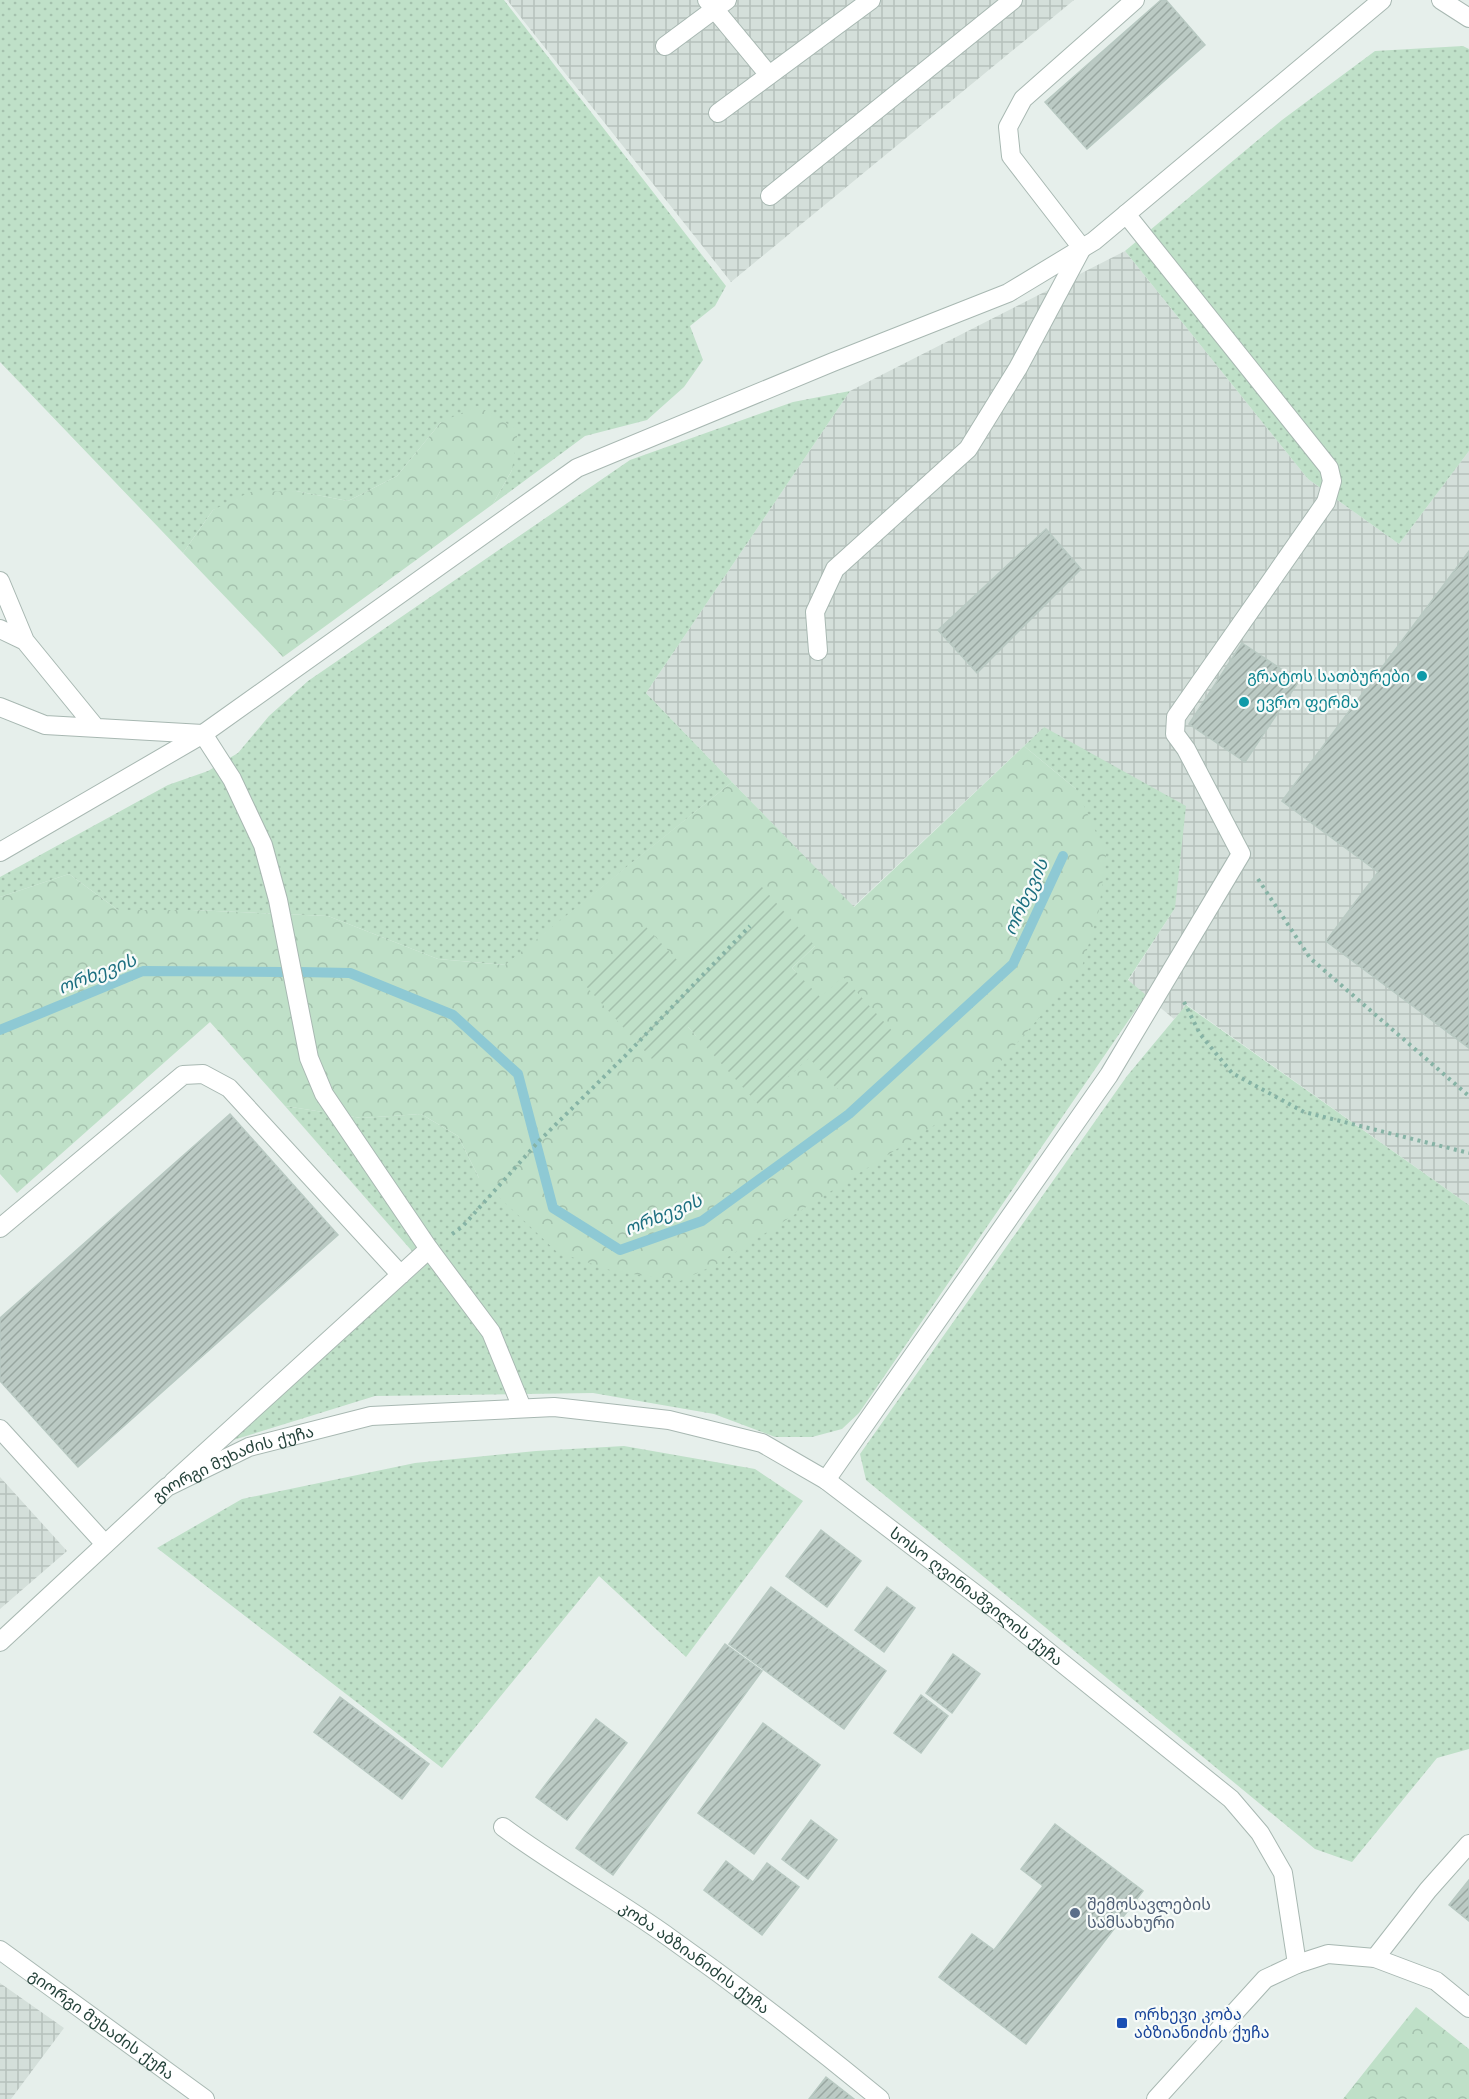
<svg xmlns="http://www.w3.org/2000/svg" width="1469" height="2099" viewBox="0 0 1469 2099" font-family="Arial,'Noto Sans Georgian',sans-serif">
<defs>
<pattern id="industrial-grid" width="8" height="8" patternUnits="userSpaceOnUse" patternTransform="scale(1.5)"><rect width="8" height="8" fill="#d4dfda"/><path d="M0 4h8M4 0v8" fill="none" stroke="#b6c1bc"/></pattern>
<pattern id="grass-dots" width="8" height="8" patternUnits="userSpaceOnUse" patternTransform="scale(1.5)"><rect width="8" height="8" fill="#bfe0c8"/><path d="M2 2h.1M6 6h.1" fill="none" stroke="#a4c1ad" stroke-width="1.8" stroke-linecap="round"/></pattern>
<pattern id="forest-crowns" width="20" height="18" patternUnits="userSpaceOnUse" patternTransform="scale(1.5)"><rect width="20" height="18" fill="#bfe0c8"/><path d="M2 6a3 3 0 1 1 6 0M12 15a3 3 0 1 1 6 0" fill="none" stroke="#a4c1ad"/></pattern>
<pattern id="garden-furrows" width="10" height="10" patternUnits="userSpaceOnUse" patternTransform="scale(1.5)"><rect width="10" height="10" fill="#bfe0c8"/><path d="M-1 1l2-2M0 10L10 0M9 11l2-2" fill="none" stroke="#a4c1ad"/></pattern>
<pattern id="building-hatch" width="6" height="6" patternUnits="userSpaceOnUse" patternTransform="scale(1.5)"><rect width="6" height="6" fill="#bbcac4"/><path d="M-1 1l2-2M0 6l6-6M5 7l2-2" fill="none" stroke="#98a6a0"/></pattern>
</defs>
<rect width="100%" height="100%" fill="#e6efeb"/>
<path fill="url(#industrial-grid)" d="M507 0H1074L731 282Z
M1125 251 1308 479 1399 544 1469 451V1205L1187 1005 1174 1019 1128 981 1175 908 1044 727 853 907 646 693 850 391Z
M0 1477 67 1551 0 1609Z
M0 1983 64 2028 11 2099H0Z"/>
<path fill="url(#grass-dots)" d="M0 0H504L726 286 715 306 690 326 703 360 684 387 647 420 585 436 493 504 512 470 441 422 397 476 348 501 296 491 213 510 183 553 0 362Z
M1463 46 1469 49V451L1399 544 1308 479 1125 251 1282 120 1375 51Z
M850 391 646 693 732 782 506 965 438 959 328 916 192 910H118L69 874 0 897V877L168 785 208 771 238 753 269 716 308 681 630 460 793 402Z
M1044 727 1186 806 1175 908 1128 980 1146 995 859 1413 842 1429 812 1437H775L714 1414 593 1393 375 1396 230 1441 425 1266 285 1106 361 1118 421 1114 458 1136 479 1178 1076 789 1024 746Z
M1186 1005 1469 1205V1749L1437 1758 1352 1862 1315 1849 866 1480 860 1454 1127 1076Z
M624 1446 755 1469 803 1501 686 1657 599 1576 442 1768 157 1548 242 1499 415 1463 536 1451Z"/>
<path fill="url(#forest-crowns)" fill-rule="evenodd" d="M478 406 518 430 512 470 493 504 283 657 183 553 213 510 250 492 296 491 348 501 397 476 441 422Z
M1024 746 1076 789 1106 854 1099 910 1081 970 958 1110 717 1264 680 1281 613 1271 557 1252 479 1178 458 1136 421 1114 361 1118 285 1106 210 1022 17 1193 0 1174V897L69 874 118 910H192L328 916 438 959 505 965 732 782 854 907ZM815 946 792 968 820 998 843 977 838 1089 809 1058 758 1104 688 1027 678 961Z
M1416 2007 1469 2049V2099H1343Z"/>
<path fill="url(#garden-furrows)" d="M761 886 815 946 792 968 820 997 843 977 896 1035 837 1089 809 1058 758 1104 688 1027 652 1059 584 984 646 927 678 961Z"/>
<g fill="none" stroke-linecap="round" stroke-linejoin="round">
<path stroke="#8ec9d4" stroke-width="10" d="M300 972 350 973 453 1015 518 1074 553 1208 620 1250 702 1221 849 1114 1013 964 1063 856
M0 1030 143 971 282 972"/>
</g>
<path fill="url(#building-hatch)" stroke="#b8c9c2" stroke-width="1.5" d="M1161 0H1166L1205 45 1087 149 1045 102Z
M1046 529 1081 569 977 673 938 630Z
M1469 551V1048L1326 941 1378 872 1282 801Z
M1242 643 1299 681 1245 762 1189 724Z
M230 1114 338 1235 78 1467 0 1381V1318Z
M821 1530 861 1561 827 1607 786 1576Z
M771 1587 886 1671 844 1729 729 1644Z
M887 1587 915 1608 884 1652 855 1630Z
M725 1644 762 1671 613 1875 576 1848Z
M953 1654 980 1674 952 1713 926 1693Z
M921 1695 948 1716 921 1753 894 1733Z
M340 1697 429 1764 402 1799 314 1732Z
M596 1719 627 1743 567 1820 536 1797Z
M763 1723 820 1765 754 1854 698 1813Z
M811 1820 837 1840 808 1879 782 1859Z
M1055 1824 1143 1891 1026 2044 939 1977 972 1934 994 1950 1043 1886 1021 1869Z
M726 1861 753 1882 767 1863 799 1887 762 1935 704 1890Z
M1469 1880V1921L1449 1905Z
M826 2077 854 2099H809Z"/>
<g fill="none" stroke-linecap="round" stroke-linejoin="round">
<g stroke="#a8b8b2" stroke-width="20">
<path id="lane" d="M707 0 769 75
M665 46 727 0
M718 113 871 0
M770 196 1013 0
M0 581 25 641 96 728
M0 629 25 641
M818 651 815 612 835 569 968 449 1018 368 1082 248 1011 156 1008 127 1023 99 1135 0
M0 707 45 725 203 734
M0 1228 183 1075 203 1074 229 1088 401 1275
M0 1429 105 1544
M826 1480 1109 1075 1241 854 1186 749 1175 734 1176 717 1326 502 1332 481 1329 468 1126 214
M173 1482 429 1249
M1375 1958 1428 1890 1469 1844"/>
</g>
<g stroke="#a8b8b2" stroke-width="20">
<g id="street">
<path d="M1441 0 1469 18"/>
<path d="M203 734 232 779 263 845 278 900 309 1058 324 1094 429 1249 491 1332 522 1408"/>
<path d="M0 852 203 734 577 468 833 362 1008 293 1094 241 1382 0"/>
<path id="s1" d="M0 1642 167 1487 249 1447 371 1416 554 1407 669 1420 762 1443 826 1480 995 1609 1231 1799 1260 1833 1283 1873 1297 1964"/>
<path id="s2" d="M503 1827C557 1867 616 1899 670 1938 742 1989 812 2043 880 2099"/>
<path id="s3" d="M0 1950 205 2099"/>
<path d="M1156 2099 1265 1979 1297 1964 1328 1954 1375 1958 1436 1981 1469 2008"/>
</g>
</g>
<path stroke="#86b3a5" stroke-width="4" stroke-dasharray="3 4.5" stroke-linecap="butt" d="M1258 879 1310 958 1469 1096
M1184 1002 1200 1034 1232 1073 1304 1112 1469 1153
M452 1234 462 1227 539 1141 624 1057 750 926"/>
<use href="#lane" stroke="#fff" stroke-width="18"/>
<use href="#street" stroke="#fff" stroke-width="18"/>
</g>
<g fill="#0f9aa8" stroke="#f7fbf9" stroke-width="2">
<circle cx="1422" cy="676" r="6"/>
<circle cx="1244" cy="702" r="6"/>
</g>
<circle fill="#5c6f8a" stroke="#f7fbf9" stroke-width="2" cx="1075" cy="1913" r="6"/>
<rect fill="#1a4fb4" stroke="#f7fbf9" stroke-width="2" x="1116" y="2017" width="12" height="12" rx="3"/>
<g text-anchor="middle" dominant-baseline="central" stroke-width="4.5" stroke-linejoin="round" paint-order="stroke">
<g font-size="16" fill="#0d838f" stroke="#f7fbf9" text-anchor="end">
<text x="1410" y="676">გრატოს სათბურები</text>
<text x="1256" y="702" text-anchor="start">ევრო ფერმა</text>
</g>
<g font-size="16" fill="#24423a" stroke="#f7fbf9">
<text stroke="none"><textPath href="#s1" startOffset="298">გიორგი მუხაძის ქუჩა</textPath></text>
<text stroke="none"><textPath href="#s1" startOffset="1104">სოსო ღვინიაშვილის ქუჩა</textPath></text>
<text stroke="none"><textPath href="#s2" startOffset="232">კობა აბზიანიძის ქუჩა</textPath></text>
<text stroke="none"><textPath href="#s3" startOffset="126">გიორგი მუხაძის ქუჩა</textPath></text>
</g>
<g font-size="16" fill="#4e5e75" stroke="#f7fbf9" text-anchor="start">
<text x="1087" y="1904">შემოსავლების<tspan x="1087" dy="18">სამსახური</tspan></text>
</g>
<g font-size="16" fill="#164399" stroke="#f7fbf9" text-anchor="start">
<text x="1134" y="2014">ორხევი კობა<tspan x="1134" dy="18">აბზიანიძის ქუჩა</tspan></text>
</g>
<g font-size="18" font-style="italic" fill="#1c6f80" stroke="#f7fbf9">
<text transform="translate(1026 897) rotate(-65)">ორხევის</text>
<text transform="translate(97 974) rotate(-21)">ორხევის</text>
<text transform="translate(663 1215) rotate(-22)">ორხევის</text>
</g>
</g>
</svg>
